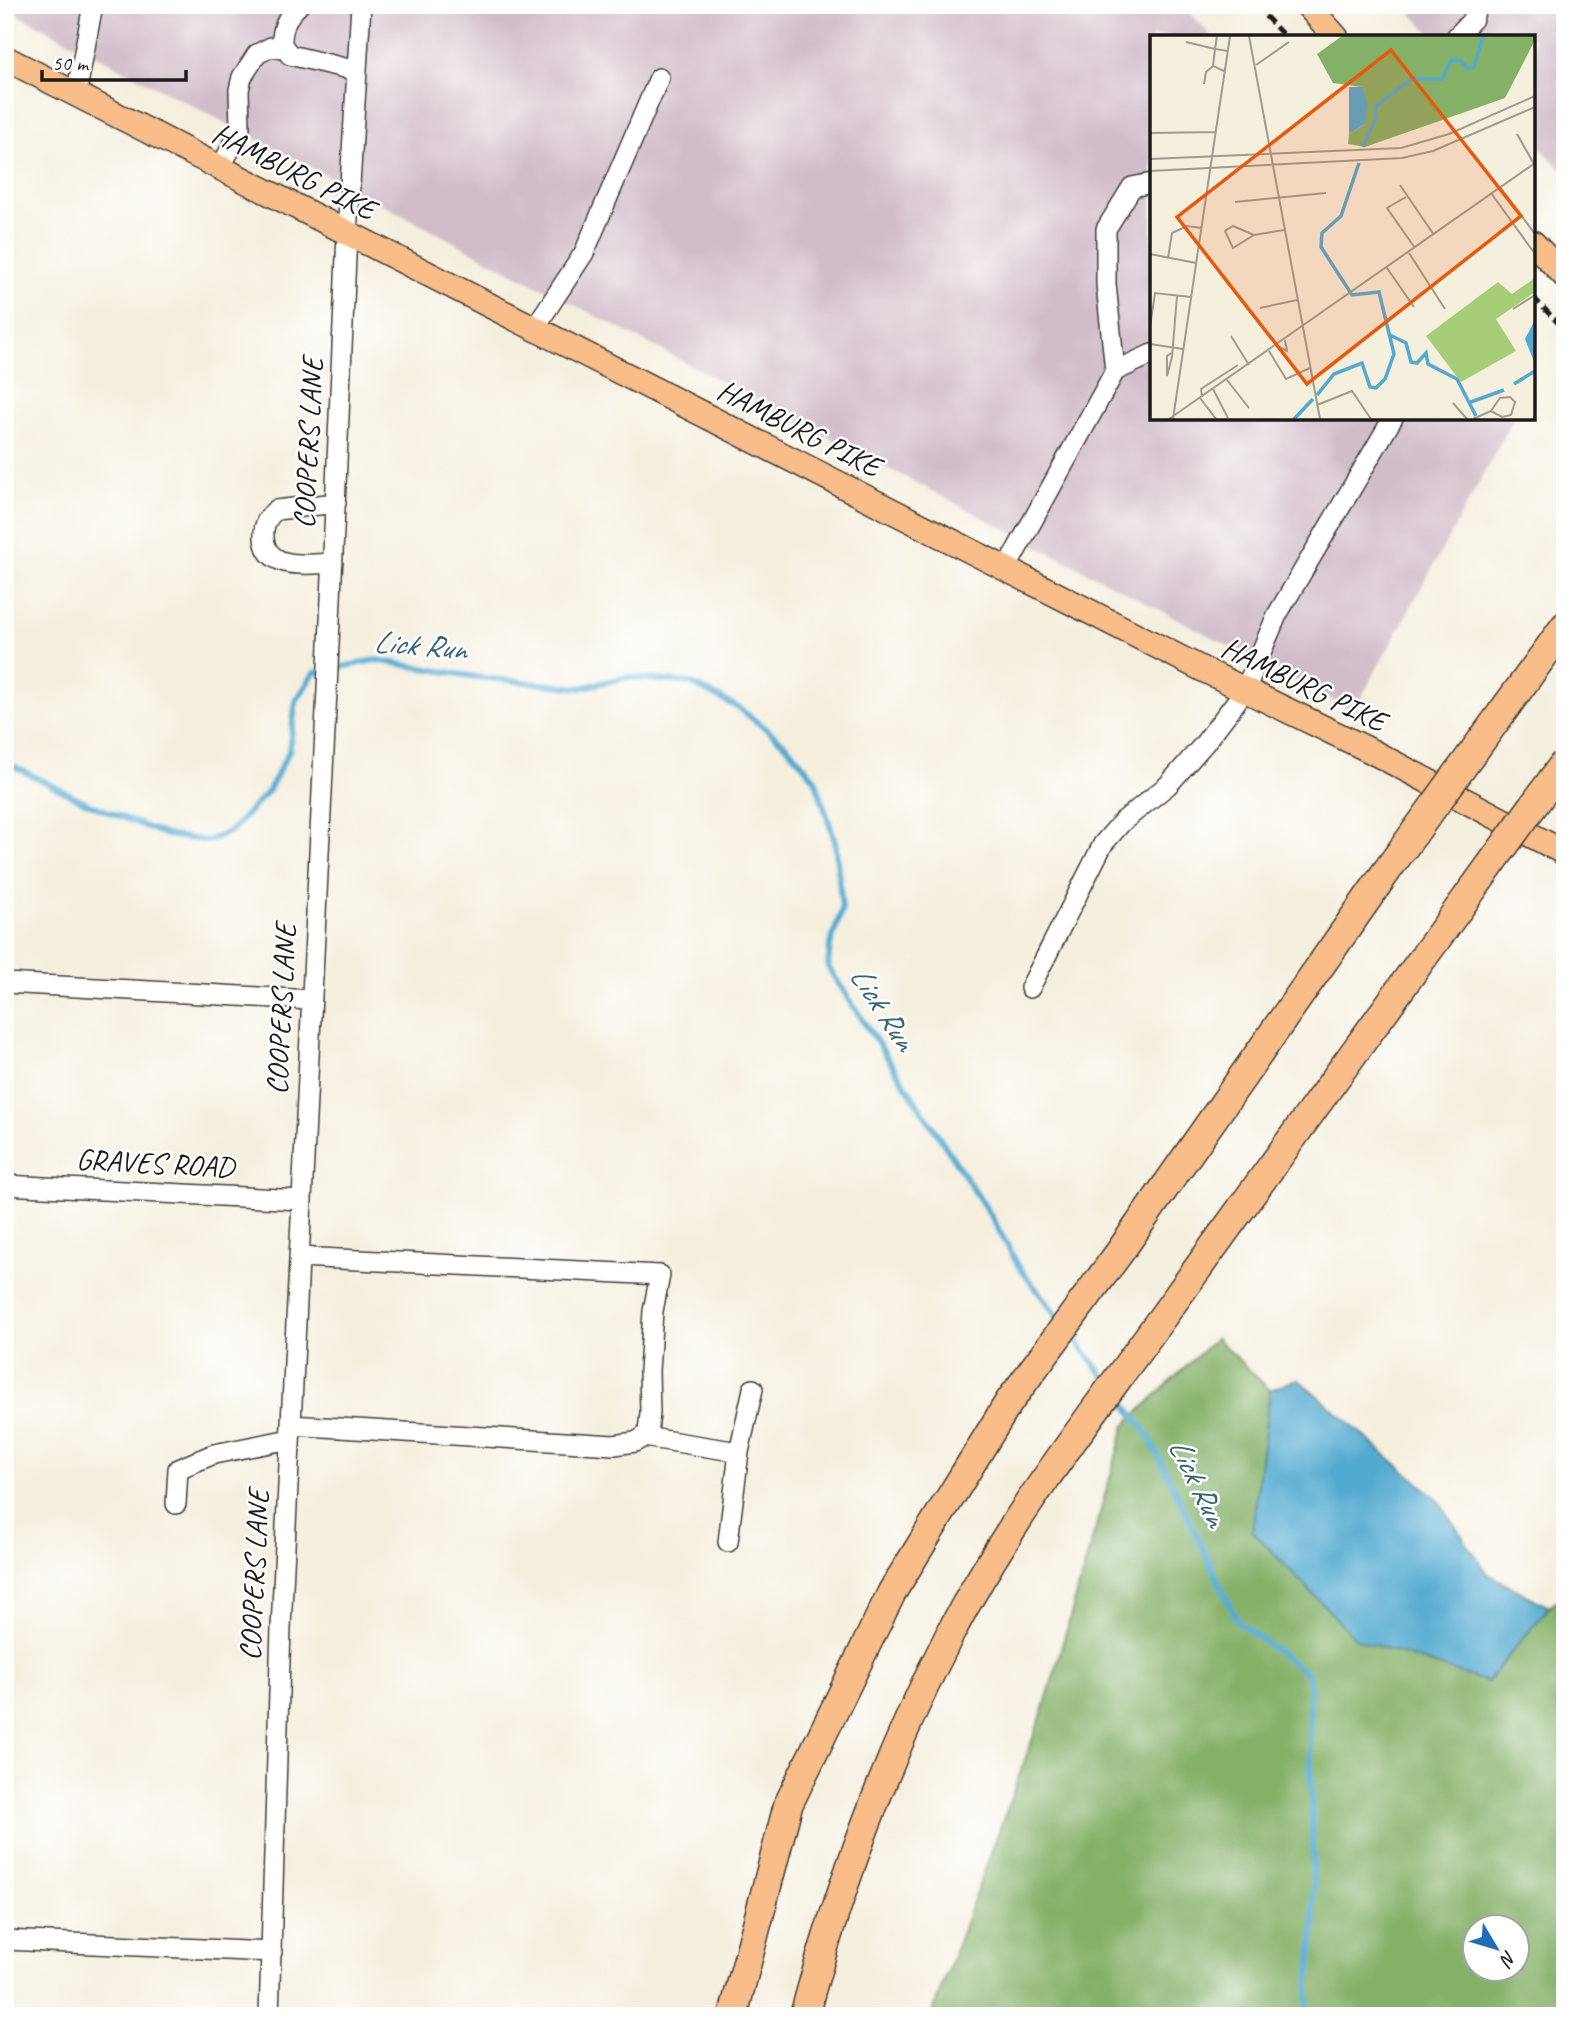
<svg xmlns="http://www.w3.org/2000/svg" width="1570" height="2021" viewBox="0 0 1570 2021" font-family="Caveat,sans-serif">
<rect width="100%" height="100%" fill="#fff"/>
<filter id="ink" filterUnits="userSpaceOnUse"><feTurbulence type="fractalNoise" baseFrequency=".0143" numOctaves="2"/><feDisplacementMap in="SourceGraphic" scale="14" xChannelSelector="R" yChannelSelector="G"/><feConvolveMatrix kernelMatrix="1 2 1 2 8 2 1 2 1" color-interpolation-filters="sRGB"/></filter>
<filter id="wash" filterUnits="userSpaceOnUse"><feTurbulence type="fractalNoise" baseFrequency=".00686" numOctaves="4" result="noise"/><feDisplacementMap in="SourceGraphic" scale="28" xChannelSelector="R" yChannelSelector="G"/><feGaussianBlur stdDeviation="1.57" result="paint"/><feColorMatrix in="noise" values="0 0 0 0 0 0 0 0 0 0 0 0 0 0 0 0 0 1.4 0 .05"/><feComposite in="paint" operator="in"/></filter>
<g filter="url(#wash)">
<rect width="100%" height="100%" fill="#f5efde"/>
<path fill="#d1bdc9" d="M5 5H1183L1212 37H1152V418H1514L1354 711 5 8Z
M1403 5H1565V173L1533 140V37H1434Z"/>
<path fill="#84b068" stroke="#506642" stroke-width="2" fill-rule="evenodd" d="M1216 1338 1270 1390 1253 1531 1487 1682 1549 1607 1565 1594V2016H931L1045 1705 1125 1425ZM1476 1926H1518V1968H1476Z"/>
<path fill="#53aad0" stroke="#386376" stroke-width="2" d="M1298 1379 1436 1498 1488 1574 1549 1607 1487 1682 1356 1639 1252 1531 1270 1390Z"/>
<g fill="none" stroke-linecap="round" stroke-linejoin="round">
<path stroke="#53aad0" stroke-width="6" d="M5 762 87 803 166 835 208 841 231 831 269 790 289 751 296 701 314 673 375 660 477 677 580 688 627 677 691 683 739 708 786 745 815 779 835 841 842 909 830 946 828 967 991 1216 1019 1267 1061 1321
M1070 1333 1106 1379
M1117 1394 1148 1434 1238 1622 1309 1675 1314 1926 1307 2007 1300 2016"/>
</g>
</g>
<g filter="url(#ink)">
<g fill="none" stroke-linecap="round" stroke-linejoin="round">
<g stroke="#3d3c39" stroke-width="22">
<path id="minor" d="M299 5C287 15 281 30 282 45L290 55 357 71
M1456 37 1473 19 1477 5
M76 95 93 5
M220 168 235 141 240 127 239 90 242 77 257 54 271 47 285 49
M534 329 584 253 659 78
M1115 371 1152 354
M333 563C308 564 267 571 264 538 263 526 266 518 276 510L336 503
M1006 569 1115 371 1106 284V229L1132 187 1152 183
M5 983 311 1000
M1030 988 1103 844 1122 822 1168 785 1204 744 1245 690 1277 615 1393 418
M5 1185 301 1200
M299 1257 660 1275 653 1311 649 1371 650 1413 648 1432 644 1437
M291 1425 614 1445 635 1442 644 1437 739 1452
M176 1504 178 1469 214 1454 290 1439
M728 1542 739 1452 753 1389
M5 1940 272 1952
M269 2016 281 1628 327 690 347 234 361 5"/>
</g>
<g stroke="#3d3c39" stroke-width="27">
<path id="major" d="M1307 5 1336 37
M5 58 1202 669 1367 749 1565 853
M1533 243 1565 276"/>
</g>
<g stroke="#3d3c39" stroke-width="31">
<path id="highway" d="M1503 711 1565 626
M733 2016 788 1805 892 1592 1009 1402 1119 1253 1386 872
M804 2016C840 1884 888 1755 950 1634 1004 1529 1079 1432 1148 1337 1250 1195 1354 1053 1457 911"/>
</g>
<use href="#minor" stroke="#fff" stroke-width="19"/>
<use href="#major" stroke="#f9bd89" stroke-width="24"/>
<use href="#highway" stroke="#f9bd89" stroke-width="28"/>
<path stroke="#1c1c1c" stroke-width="5" stroke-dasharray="10 5" stroke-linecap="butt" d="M1255 5 1285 37
M1533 297 1565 330"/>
<g stroke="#3d3c39" stroke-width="31" stroke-linecap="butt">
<path id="highway-bridge" d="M1386 872 1503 711
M1457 911 1565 762"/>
</g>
<use href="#highway-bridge" stroke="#f9bd89" stroke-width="28"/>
</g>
</g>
<g text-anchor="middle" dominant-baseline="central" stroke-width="5" stroke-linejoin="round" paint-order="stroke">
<g font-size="30" fill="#1c1c1c" stroke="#fff">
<text transform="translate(294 171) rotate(27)">HAMBURG PIKE</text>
<text transform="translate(799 428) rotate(27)">HAMBURG PIKE</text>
<text transform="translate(308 443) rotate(-87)">COOPERS LANE</text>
<text transform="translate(1304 684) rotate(26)">HAMBURG PIKE</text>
<text transform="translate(281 1009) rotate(-87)">COOPERS LANE</text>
<text transform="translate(155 1163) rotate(3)">GRAVES ROAD</text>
<text transform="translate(254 1575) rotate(-87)">COOPERS LANE</text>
</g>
<g font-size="32" font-style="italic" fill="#386376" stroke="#fff">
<text transform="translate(420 645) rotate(5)">Lick Run</text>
<text transform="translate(883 1008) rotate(57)">Lick Run</text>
<text transform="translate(1198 1482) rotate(64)">Lick Run</text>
</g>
</g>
<g transform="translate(1150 35)">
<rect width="385" height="385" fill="#f5efde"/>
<path d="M385 243V257L346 284 366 316 311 347 276 301 348 247 362 259Z" fill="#a6cd78"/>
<path d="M192 1H385V5L355 63 215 112 198 109 199 99 215 89 212 52 183 48 167 19Z" fill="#84b068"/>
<path d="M199 52H212L218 69 215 89 199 99ZM385 285V329L375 304Z" fill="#53aad0"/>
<path fill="none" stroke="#53aad0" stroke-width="3.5" d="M213 112 226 83V71L261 44H292L301 25 311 26 317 33 324 32 333 1M240 300 256 308 261 327 267 328 276 318 278 329 307 344 326 381M364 349 385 336M167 360 184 339 212 328 220 352 226 353 235 344 244 319 229 257 202 260 171 212 172 198 191 181 209 128M318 368 354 355M144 384 163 364"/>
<path fill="none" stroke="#9e9b90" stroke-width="2" d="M67 1 65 14 78 16M99 1 170 384M36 7 65 14 63 31 74 36M106 30 139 7M54 49 56 37 63 31M0 98 66 97M367 99 384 129M0 124 251 113 299 99 385 61M0 136 252 123 283 116 385 72M250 150 284 200M350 152 385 199M341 158 385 219M256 162 237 173 265 213M85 167 176 158M104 200 83 191 75 196 83 213 104 200 134 195M259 218 295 274M0 219 46 228M18 223 22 198 37 191 52 193M237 233 264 272M110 273 147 265M363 274 385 260M0 292 5 258 41 262M81 301 99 330M0 309 33 314M127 311 137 316 135 305M119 316 136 344 160 333M21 318 17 321V341L22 322 27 261M77 345 99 373M63 354 78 383M52 362 51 354 88 330M50 363 66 384M303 368 317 384M167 370 202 356 221 384M19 384 385 128M23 384 80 1M323 384 341 376 350 363 360 362 365 367 361 380 352 382 341 376"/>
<path fill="#e8590c" fill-opacity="0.15" stroke="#e8590c" stroke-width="3.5" d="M241 15 371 181 157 349 27 182Z"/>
<rect width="385" height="385" fill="none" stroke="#1c1c1c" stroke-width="3.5"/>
</g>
<rect width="1570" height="2021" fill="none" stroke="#fff" stroke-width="28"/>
<g transform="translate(1496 1948) rotate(128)"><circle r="33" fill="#ffffff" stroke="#a4a4a4" stroke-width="2"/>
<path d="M0-5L12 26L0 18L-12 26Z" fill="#1f6fb2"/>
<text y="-10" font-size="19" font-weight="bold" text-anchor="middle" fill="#1c1c1c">N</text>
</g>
<path d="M42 70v10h144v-10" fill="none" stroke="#1c1c1c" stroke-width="3.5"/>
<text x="52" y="70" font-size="21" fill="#1c1c1c" stroke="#ffffff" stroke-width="5" paint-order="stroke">50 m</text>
</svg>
